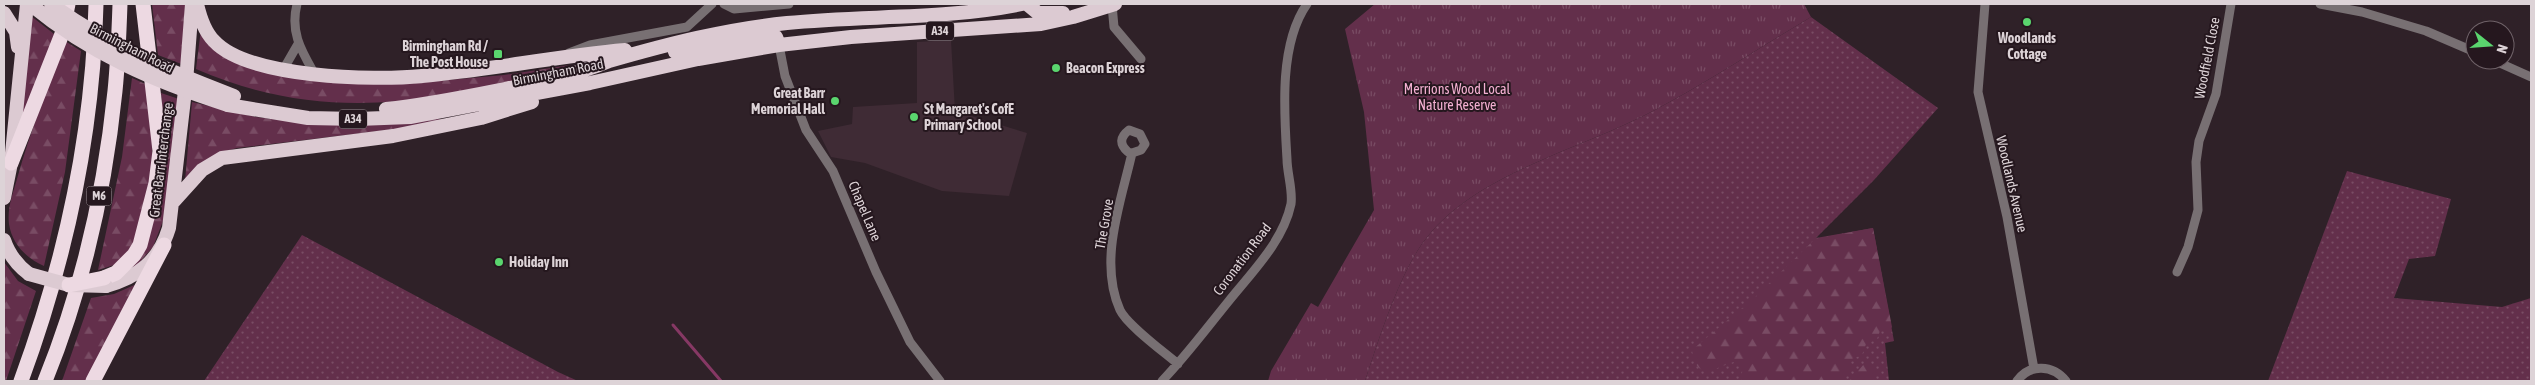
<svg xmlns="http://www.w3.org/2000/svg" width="2535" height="385" viewBox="0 0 2535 385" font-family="'Asap Condensed',sans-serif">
<defs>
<pattern id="grass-dots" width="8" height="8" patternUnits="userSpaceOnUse" patternTransform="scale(1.25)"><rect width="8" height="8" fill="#632f4b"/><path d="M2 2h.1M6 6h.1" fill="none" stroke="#794c64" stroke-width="1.8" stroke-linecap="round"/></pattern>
<pattern id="forest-firs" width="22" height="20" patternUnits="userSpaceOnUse" patternTransform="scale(1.25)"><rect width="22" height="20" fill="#632f4b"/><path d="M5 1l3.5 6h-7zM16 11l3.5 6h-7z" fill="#794c64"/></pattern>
<pattern id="park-tufts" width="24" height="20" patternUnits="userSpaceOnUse" patternTransform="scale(1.25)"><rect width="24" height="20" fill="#632f4b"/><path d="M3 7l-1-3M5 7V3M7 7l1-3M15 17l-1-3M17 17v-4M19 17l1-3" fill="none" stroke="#794c64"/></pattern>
</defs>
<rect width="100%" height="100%" fill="#2f2128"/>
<path fill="#3f2b35" d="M951 40 955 111 1027 133 1009 196 942 191 865 163 831 157 818 131 852 124 853 107 917 103V42Z"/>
<path fill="url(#grass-dots)" d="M1811 17 1938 108 1874 180 1816 238 1873 228 1894 341 1885 343 1889 381H1365C1379 339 1400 270 1428 236 1480 172 1584 148 1655 110 1708 82 1759 48 1811 17Z
M2347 171 2451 199 2435 256 2409 259 2394 298 2502 307 2531 298V381H2268Z
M302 235 558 372 578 381H204Z"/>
<path fill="url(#forest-firs)" d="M152 4H190L184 65 158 55Z
M31 16 58 37 15 147Z
M201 29 232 61 258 71 437 81 504 75 570 65C441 103 324 125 196 69Z
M65 41 81 51 65 172 44 266C26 258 12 244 9 224 7 208 13 193 17 179 30 132 48 87 65 41Z
M132 78 150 86 153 133 151 177 136 244 114 265 98 270 122 157Z
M161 93 179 99 166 213 153 247 129 274 138 257 166 148Z
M192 102 256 117 289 121 442 119 430 125 237 148 226 151 185 181Z
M1873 228 1892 327 1889 331H1880L1877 339 1866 344 1862 355 1852 359 1845 381H1847H1741L1743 365 1737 361C1717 366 1697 385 1692 350L1753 299 1815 239Z
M4 262 18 281 36 291 6 381H4Z
M139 283 88 381H62L91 298 114 294Z
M1865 363 1868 364 1874 370V381H1849Z"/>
<path fill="url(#park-tufts)" d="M1375 4H1804L1811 17C1759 48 1708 82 1655 110 1584 148 1480 172 1428 236 1400 270 1379 339 1365 381H1268L1271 371 1311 303 1318 307 1374 210 1364 112 1345 29Z"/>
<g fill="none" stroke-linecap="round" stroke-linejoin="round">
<path stroke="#863864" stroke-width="3" d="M673 325 721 381"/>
<path stroke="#787073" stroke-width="9" d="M297 4C290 32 301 50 314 73
M724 4 734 9 789 4
M1985 4 1978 92 2007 217 2034 369
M2320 4 2362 12 2426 31 2475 52
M1112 5 1114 27 1141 59
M779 45 785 76 806 130 833 171 876 272 910 342 940 381
M569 53 590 45 687 27 712 4
M2493 60 2531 77
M283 70 298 44
M1132 153 1128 152C1119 144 1120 137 1129 130L1140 134 1145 144 1141 150 1132 153C1121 202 1098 261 1120 310 1127 325 1164 352 1178 364
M2177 272 2188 247 2198 210 2196 162 2199 141 2216 94 2231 4
M1162 381C1186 356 1206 329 1228 302 1251 273 1283 242 1291 204 1293 190 1287 173 1287 159 1284 111 1279 44 1307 4
M2017 381C2030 363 2053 365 2066 381"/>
<path stroke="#dccad2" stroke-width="14" d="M197 4C200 17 204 31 214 41 248 78 374 81 422 76 490 70 557 56 625 50
M1027 4 1038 13H1063
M4 13 16 32 18 47
M675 52 766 34 776 37 779 45
M228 105 308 118 358 119 410 117 590 83 698 59 779 45 851 37 1041 24 1073 17 1115 4
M386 109C426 105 465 97 505 89 540 82 576 75 609 61 668 44 726 29 787 23 866 15 944 20 1022 4
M4 198 11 163 27 4
M174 201 202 170 222 158 393 136 481 118 532 102
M4 240C9 255 17 265 29 274
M106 286C138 277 159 261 169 228L186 82 192 4"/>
<path stroke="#edd9e2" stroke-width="15" d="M11 163 62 34 68 4
M104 278 116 273 134 255 140 245 156 183 160 151 143 4
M21 381C66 259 93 134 96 4
M45 381C82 290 105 189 115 91 118 62 119 33 120 4
M93 381 164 245"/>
<path stroke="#dccad2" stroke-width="14" d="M30 4C91 54 153 81 228 105
M51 4C110 47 166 70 234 96
M29 274 69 285 106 286"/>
<path stroke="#edd9e2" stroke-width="15" d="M69 285 104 278"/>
</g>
<g fill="#5ad56e" stroke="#25171e" stroke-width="2">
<circle cx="2027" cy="22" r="5"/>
<rect x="493" y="49" width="10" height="10" rx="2.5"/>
<circle cx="1056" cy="68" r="5"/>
<circle cx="835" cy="101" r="5"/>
<circle cx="914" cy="117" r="5"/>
<circle cx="499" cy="262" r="5"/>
</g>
<g text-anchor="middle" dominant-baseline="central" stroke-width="4" stroke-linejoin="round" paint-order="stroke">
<g fill="#25171e" stroke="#a69ba0" stroke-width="1">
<rect x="926" y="21.5" width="28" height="19" rx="4"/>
<rect x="339" y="109.5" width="28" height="19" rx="4"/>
<rect x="86.5" y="186.5" width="25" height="19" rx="4"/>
</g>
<g font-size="12" font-weight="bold" fill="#ddd3d7">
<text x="940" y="31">A34</text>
<text x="353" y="119">A34</text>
<text x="99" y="196">M6</text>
</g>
<g font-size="14" font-weight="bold" fill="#ddd3d7" stroke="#25171e" text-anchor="start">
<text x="2027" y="38" text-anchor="middle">Woodlands<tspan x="2027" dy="16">Cottage</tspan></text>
<text x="488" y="46" text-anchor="end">Birmingham Rd /<tspan x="488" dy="16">The Post House</tspan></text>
<text x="1066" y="68">Beacon Express</text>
<text x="825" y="93" text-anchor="end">Great Barr<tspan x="825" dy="16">Memorial Hall</tspan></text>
<text x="924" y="109">St Margaret's CofE<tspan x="924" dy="16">Primary School</tspan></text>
<text x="509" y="262">Holiday Inn</text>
</g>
<g font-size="14" fill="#ddd3d7" stroke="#25171e">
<text transform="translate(132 48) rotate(27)">Birmingham Road</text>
<text transform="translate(2207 58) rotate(-79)">Woodfield Close</text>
<text transform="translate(558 72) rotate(-11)">Birmingham Road</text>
<text transform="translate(161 160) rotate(-83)">Great Barr Interchange</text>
<text transform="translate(2012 184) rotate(77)">Woodlands Avenue</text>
<text transform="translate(865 211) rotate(67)">Chapel Lane</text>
<text transform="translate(1104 224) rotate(-80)">The Grove</text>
<text transform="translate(1242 259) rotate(-53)">Coronation Road</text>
</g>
<g font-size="14" fill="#f4b0d2" stroke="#25171e">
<text x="1457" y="89">Merrions Wood Local<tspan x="1457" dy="16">Nature Reserve</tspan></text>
</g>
</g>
<rect width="2535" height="385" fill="none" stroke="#ddd3d7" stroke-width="10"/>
<g transform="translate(2490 45) rotate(107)"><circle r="24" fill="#25171e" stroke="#6f6268"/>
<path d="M0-4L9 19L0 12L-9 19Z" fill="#5ad56e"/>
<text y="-8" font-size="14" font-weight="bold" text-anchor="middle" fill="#ddd3d7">N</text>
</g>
</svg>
